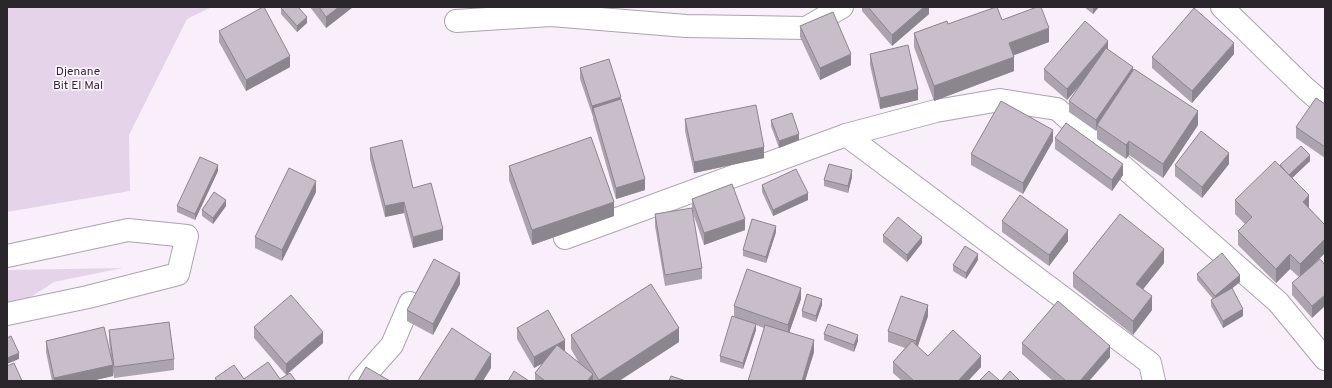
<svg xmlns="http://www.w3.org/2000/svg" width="1332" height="388" viewBox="0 0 1332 388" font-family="Overpass,sans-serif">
<rect width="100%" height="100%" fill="#f9effb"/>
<path fill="#e5d4e9" d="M7 7H212L187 19 129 135 130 191 7 212Z
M123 268 54 282 7 312V270Z"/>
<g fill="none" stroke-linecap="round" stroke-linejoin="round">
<g stroke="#aca3af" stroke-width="24">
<path id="street" d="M1222 7 1305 88 1325 105
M456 21 551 15 686 26 806 28 842 7
M846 135 1150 363 1154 381
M565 238 846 135 936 111 1000 100 1057 109 1278 302 1325 359
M7 256 128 230 187 236 178 274 88 297 7 314
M360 381 392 345 410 303"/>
</g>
<use href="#street" stroke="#fff" stroke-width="22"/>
</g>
<path fill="#aba3ae" d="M310 7H353L326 28Z
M862 7H929V14L892 46 862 11Z
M1084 7H1099L1093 14Z
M281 8 307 23 297 32 281 14Z
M1002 20 1049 42 1014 55V71L934 101 914 47V33L948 24Z
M800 26 851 65 820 80 800 37Z
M219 31 290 67 246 91 219 42Z
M1108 49 1198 125 1163 178 1129 155 1126 159 1097 139V130L1096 131 1069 112V101L1082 83 1067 100 1044 80V69Z
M870 54 918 100 880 109 870 65Z
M1234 54 1192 103 1152 68V57Z
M580 68 621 100 645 190 616 199 593 119V117L580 79Z
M1325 104V158L1296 138V127Z
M685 119 764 158 694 173 685 131Z
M771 120 799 140 779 148 771 126Z
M1055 138 1123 175 1112 191 1055 149Z
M1053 141 1023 194 971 165V154Z
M370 148 413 188 443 240 413 248 404 213 385 217 370 159Z
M1310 161 1292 178 1309 208 1325 225V253L1315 263 1312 318 1292 295V283L1299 277 1290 269 1276 283 1238 245V231L1245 224 1235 214V200L1280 165Z
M1229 164 1202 198 1175 176V165Z
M509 166 614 216 532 245 509 180Z
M218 171 195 220 177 212V206Z
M852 177 848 193 824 186V180Z
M762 185 808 200 773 216 762 192Z
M316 192 282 261 255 248V237Z
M692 199 745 230 704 245 692 210Z
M226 206 213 224 202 216V210Z
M655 214 702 268V279L665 286 655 226Z
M1002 221 1068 241 1049 266 1002 232Z
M776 232 766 263 743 256V250Z
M883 235 922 243 907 262 883 242Z
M978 260 966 279 953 271V265Z
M1164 263 1143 289 1152 310 1133 335 1073 287V273Z
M1197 274 1240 282 1232 288 1243 316 1223 328 1211 306V300L1213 299 1197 280Z
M460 284 433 335 407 321V310Z
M801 299 789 333 814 352 805 381H748L764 328 756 325V330L743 369 720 362V356L734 317V306Z
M822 305 816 322 802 317V311Z
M928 316 917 347 928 356 981 367 968 381H902L893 373V362L905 348 888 342V331Z
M254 327 323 343 286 375 254 338Z
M517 328 565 351H564L579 363 571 349V335L679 342 619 381H535V373L543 363 534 368 517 339Z
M109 330 174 359V370L114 378 113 372V376L91 381H52L46 352V341L111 356 109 341Z
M824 334 858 341 854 352 824 340Z
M1022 343 1110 357 1089 381H1053L1022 354Z"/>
<path fill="#8b858d" d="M339 7H353L326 28V17Z
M924 7H929V14L892 46V35Z
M1093 7H1099L1093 14Z
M307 17V23L297 32V26Z
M1049 28V42L1009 57V43Z
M1108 41V52L1067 100V89Z
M1234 43V54L1192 103V91Z
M851 54V65L820 80V68Z
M290 56V67L246 91V80Z
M1014 57V71L934 101V86Z
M1133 67V78L1097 125 1096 131V120Z
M918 89V100L880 109V98Z
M621 97V108H593L592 117V106Z
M1198 111V125L1163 178V164Z
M1053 130V141L1023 194V183Z
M799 134V140L779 148V141Z
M1129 141V155L1126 159V145Z
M764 147V158L694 173V162Z
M1229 153V164L1202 198V187Z
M1310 155V161L1288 182V176Z
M1123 164V175L1112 191V180Z
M218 165V171L195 220V214Z
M852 170V177L848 193V186Z
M645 179V190L616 199V188Z
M316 181V192L282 261V250Z
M808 193V200L773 216V210Z
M1309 195V210L1303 202Z
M226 200V206L213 224V218Z
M404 202V213L385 217V206Z
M614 202V216L532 245V230Z
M745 219V230L704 245V233Z
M776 226V232L766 263V257Z
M443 229V240L413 248V237Z
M1068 230V241L1049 266V255Z
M922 237V243L907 262V255Z
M1325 239V253L1300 278V264Z
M1164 249V263L1136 298V284Z
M978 254V260L966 279V273Z
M1290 254V269L1276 283V269Z
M460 273V284L433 335V324Z
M1240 275V282L1215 302V296Z
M801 288V299L788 336V325Z
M1325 295V306L1312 318V306Z
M1152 296V310L1133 335V321Z
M822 299V305L816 322V316Z
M928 305V316L916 352V341Z
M1243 309V316L1223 328V321Z
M756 324V330L743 369V363Z
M679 328V342L619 381H599V380Z
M323 332V343L286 375V364Z
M858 335V341L854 352V345Z
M565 340V351L534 368V357Z
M814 340V352L805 381H802Z
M1110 346V357L1089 381H1080Z
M19 353V359L7 364V358Z
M491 354V368L483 381H474Z
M981 356V367L968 381H958Z
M113 365V376L91 381H54V378Z
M593 374V381H587Z"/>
<path fill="#c7beca" stroke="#8b858d" d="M263 7H264L290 56 246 80 219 31Z
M282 7H298L307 17 297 26 281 8Z
M319 7H339L326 17Z
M868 7H924L892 35Z
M996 7H997L1002 20 1037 7H1041L1049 28 1009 43 1014 57 934 86 914 33 947 21 948 24Z
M1194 8 1234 43 1192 91 1152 57Z
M833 12 851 54 820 68 800 26Z
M1085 21 1108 41 1067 89 1044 69Z
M908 45 918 89 880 98 870 54Z
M1106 48 1133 67 1096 120 1069 101Z
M609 59 621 97 592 106 580 68Z
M1134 69 1198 111 1163 164 1129 141 1126 145 1097 125Z
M1316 98 1325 104V147L1296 127Z
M621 99 645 179 616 188 593 108Z
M1001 101 1053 130 1023 183 971 154Z
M756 105 764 147 694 162 685 119Z
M792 113 799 134 779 141 771 120Z
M1066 123 1123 164 1112 180 1055 138Z
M1201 131 1229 153 1202 187 1175 165Z
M591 137 614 202 532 230 509 166Z
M402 140 413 188 431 183 443 229 413 237 404 202 385 206 370 148Z
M1301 146 1310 155 1289 175 1280 165Z
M200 157 218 165 195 214 177 206Z
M1275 161 1309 195 1303 202 1325 225V239L1300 264 1290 254 1276 269 1238 231 1252 217 1235 200Z
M829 164 852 170 848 186 824 180Z
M289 168 316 181 282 250 255 237Z
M796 169 808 193 773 210 762 185Z
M732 184 745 219 704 233 692 199Z
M214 192 226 200 213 218 202 210Z
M1020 195 1068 230 1049 255 1002 221Z
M692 208 702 268 665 275 655 214Z
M1120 214 1164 249 1136 284 1152 296 1133 321 1073 273Z
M898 217 922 237 907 255 883 235Z
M752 219 776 226 766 257 743 250Z
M965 246 978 254 966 273 953 265Z
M1222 253 1240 275 1215 296 1197 274Z
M434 259 460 273 433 324 407 310Z
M1320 259 1325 265V295L1312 306 1292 283Z
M747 269 801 288 788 325 734 306Z
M651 284 679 328 599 380 571 335Z
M1232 288 1243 309 1223 321 1211 300Z
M807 294 822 299 816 316 802 311Z
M291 295 323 332 286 364 254 327Z
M901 296 928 305 916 341 888 331Z
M1058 301 1110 346 1080 381H1066L1022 343Z
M548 310 565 340 534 357 517 328Z
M732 316 756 324 743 363 720 356Z
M169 322 174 359 114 367 109 330Z
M828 324 858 335 854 345 824 334Z
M765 325 814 340 802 381H748Z
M104 327 113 365 54 378 46 341Z
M452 328 491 354 474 381H418Z
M953 330 981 356 958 381H914L893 362 912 341 928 356Z
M11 336 19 353 7 358V338Z
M557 345 593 374 587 381H545L535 373Z
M268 362 280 379 290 373 296 381H217L215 378 234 365 244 379Z
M14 363 22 381H7V366Z
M366 367 390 381H358Z
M514 371 529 381H508Z
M989 371 1000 381H979Z
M1010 371 1020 381H1001Z
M671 376 686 381H669Z"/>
<g text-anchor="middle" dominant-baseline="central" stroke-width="3" stroke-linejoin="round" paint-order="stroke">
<g font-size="12" fill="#3d1a45" stroke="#fff">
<text x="78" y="72">Djenane<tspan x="78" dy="14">Bit El Mal</tspan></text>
</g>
</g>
<rect width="1332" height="388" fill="none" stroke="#2a262b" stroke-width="16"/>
</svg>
